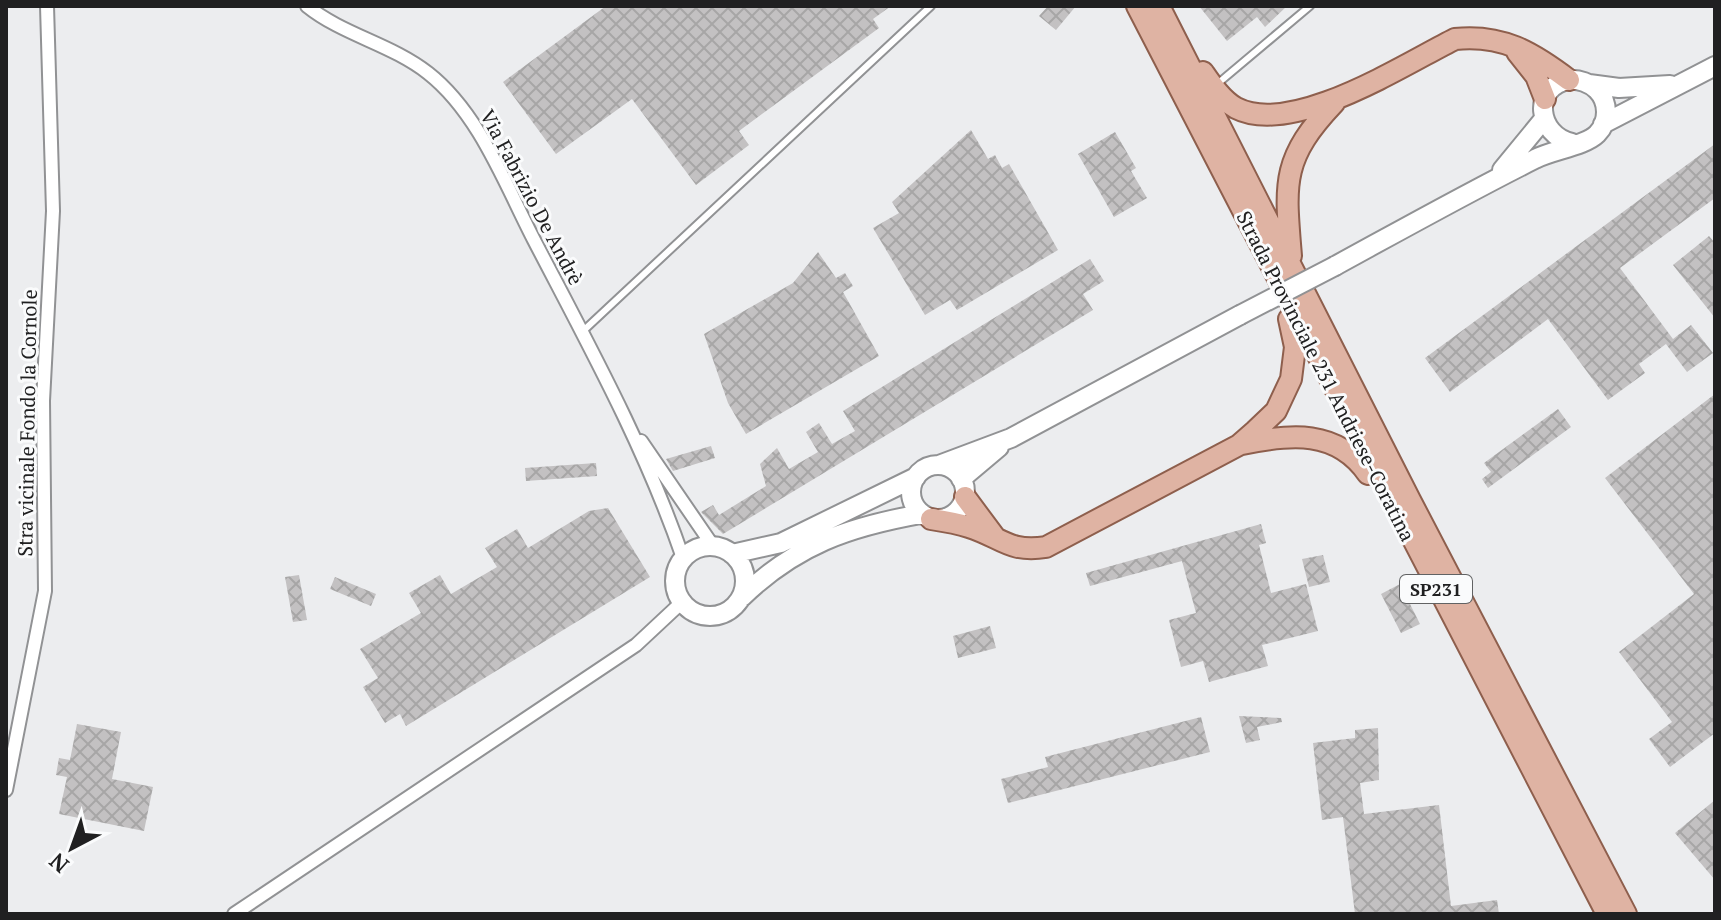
<svg xmlns="http://www.w3.org/2000/svg" width="1721" height="920" viewBox="0 0 1721 920" font-family="'PT Serif',serif">
<defs>
<pattern id="building-cross-hatch" width="8" height="8" patternUnits="userSpaceOnUse" patternTransform="scale(2)"><rect width="8" height="8" fill="#c3c1c2"/><path d="M0 0l8 8M0 8l8-8" fill="none" stroke="#a7a6a6"/></pattern>
</defs>
<rect width="100%" height="100%" fill="#ecedef"/>
<path fill="url(#building-cross-hatch)" d="M606 6H891L873 19 879 28 739 131 749 145 696 185 632 99 556 154 503 82Z
M1048 6H1076L1056 30 1039 16Z
M1199 6H1287L1265 27 1257 17 1227 41Z
M971 130 988 159 995 155 1002 168 1009 164 1058 250 957 310 950 300 925 315 873 228 899 213 892 202Z
M1115 132 1136 168 1131 171 1147 198 1114 217 1078 154Z
M1715 144V198L1620 268 1673 339 1691 325 1713 353 1687 372 1666 344 1670 341 1639 364 1645 373 1608 400 1548 319 1450 392 1425 358Z
M1709 236 1715 243V318L1673 265Z
M818 252 836 278 845 273 853 286 843 292 879 356 746 434 728 403 704 334 793 283Z
M1090 259 1104 281 1083 294 1093 310 723 534 701 512 713 505 719 515 766 486 760 464 777 448 789 469 818 452 806 432 819 423 832 444 855 431 843 411Z
M1715 394V733L1670 767 1649 739 1672 722 1619 652 1694 594 1605 478Z
M1558 409 1571 427 1488 488 1482 479 1491 472 1484 463Z
M711 446 715 458 673 471 666 459Z
M596 463 597 476 526 481 525 468Z
M608 508 650 577 406 726 400 714 385 723 363 687 378 678 360 649 421 613 409 593 440 575 451 594 497 567 485 548 517 529 528 548 589 511Z
M1261 524 1266 543 1259 545 1271 593 1306 584 1318 631 1262 645 1268 666 1209 682 1203 661 1181 667 1169 620 1196 613 1182 561 1090 586 1086 573Z
M1323 555 1330 582 1309 587 1302 559Z
M299 575 307 620 293 622 285 577Z
M335 577 376 594 371 606 330 589Z
M1400 584 1420 624 1401 633 1381 594Z
M990 626 996 648 958 658 953 636Z
M1239 716 1281 718 1282 722 1257 727 1260 740 1246 743Z
M1201 717 1210 752 1008 803 1001 779 1048 767 1045 757Z
M77 724 121 732 112 779 153 787 144 831 59 814 67 777 56 775 59 758 70 760Z
M1378 728 1379 780 1360 783 1364 814 1439 805 1451 906 1497 900 1499 914H1355L1343 817 1322 820 1313 743 1355 738V730Z
M1715 800V880L1675 833Z"/>
<g fill="none" stroke-linecap="round" stroke-linejoin="round">
<g stroke="#919294" stroke-width="10">
<path id="service" d="M1216 85 1310 6
M582 332 931 6"/>
</g>
<g stroke="#919294" stroke-width="16">
<path id="minor" d="M307 6C343 35 391 44 428 73 479 113 505 184 534 240 588 344 645 447 683 558
M641 441 713 546
M6 790 45 591 43 401 53 211 47 6
M234 914 636 645 681 603"/>
</g>
<g stroke="#919294" stroke-width="22">
<path id="secondary" d="M1589 84 1619 88 1670 85
M1603 124 1715 66
M1502 170 1543 120
M1335 266C1401 230 1467 193 1535 159 1552 150 1585 146 1597 134 1609 122 1609 102 1597 90 1590 83 1579 79 1569 80 1531 87 1537 135 1572 143
M939 465 1011 438 1240 315
M911 492a27 27 0 1 1 54 0a27 27 0 1 1-54 0Z
M961 479 999 447
M675 581a35 35 0 1 1 70 0a35 35 0 1 1-70 0Z
M732 554 781 543 916 477
M742 597C796 545 848 527 921 514"/>
</g>
<g stroke="#8e5f4d" stroke-width="24">
<path id="primary" d="M1137 6 1607 914
M1159 6 1410 500 1626 914
M1517 52 1536 76 1545 99
M1203 72C1212 85 1222 100 1236 108 1292 137 1403 65 1455 39 1502 34 1532 52 1569 80
M1291 256C1285 183 1281 159 1334 103
M1242 444C1290 434 1337 429 1368 474
M965 497 994 536
M931 519C944 521 957 523 969 527 1001 537 1009 553 1046 547L1239 445 1255 431 1276 411 1291 379 1295 347 1289 319"/>
</g>
<use href="#service" stroke="#fff" stroke-width="6"/>
<use href="#minor" stroke="#fff" stroke-width="12"/>
<use href="#secondary" stroke="#fff" stroke-width="18"/>
<use href="#primary" stroke="#dfb3a3" stroke-width="20"/>
<g stroke="#919294" stroke-width="22" stroke-linecap="butt">
<path id="secondary-bridge" d="M1240 315 1335 266"/>
</g>
<use href="#secondary-bridge" stroke="#fff" stroke-width="18"/>
</g>
<g text-anchor="middle" dominant-baseline="central" stroke-width="6" stroke-linejoin="round" paint-order="stroke">
<rect fill="#fafbfc" stroke="#616263" stroke-width="2" x="1400" y="575" width="72" height="28" rx="6"/>
<g font-size="18" font-weight="bold" fill="#202021">
<text x="1436" y="589">SP231</text>
</g>
<g font-size="20" fill="#202021" stroke="#fafbfc">
<text transform="translate(532 197) rotate(62)">Via Fabrizio De Andrè</text>
<text transform="translate(1326 376) rotate(63)">Strada Provinciale 231 Andriese-Coratina</text>
<text transform="translate(27 423) rotate(-89)">Stra vicinale Fondo la Cornole</text>
</g>
</g>
<rect width="1721" height="920" fill="none" stroke="#202021" stroke-width="16"/>
<g transform="translate(72 848) rotate(221)" stroke="#fafbfc" stroke-width="6" paint-order="stroke">
<path d="M0-6L14 30L0 20L-14 30Z" fill="#202021"/>
<text y="-12" font-size="22" font-weight="bold" text-anchor="middle" fill="#202021">N</text>
</g>
</svg>
